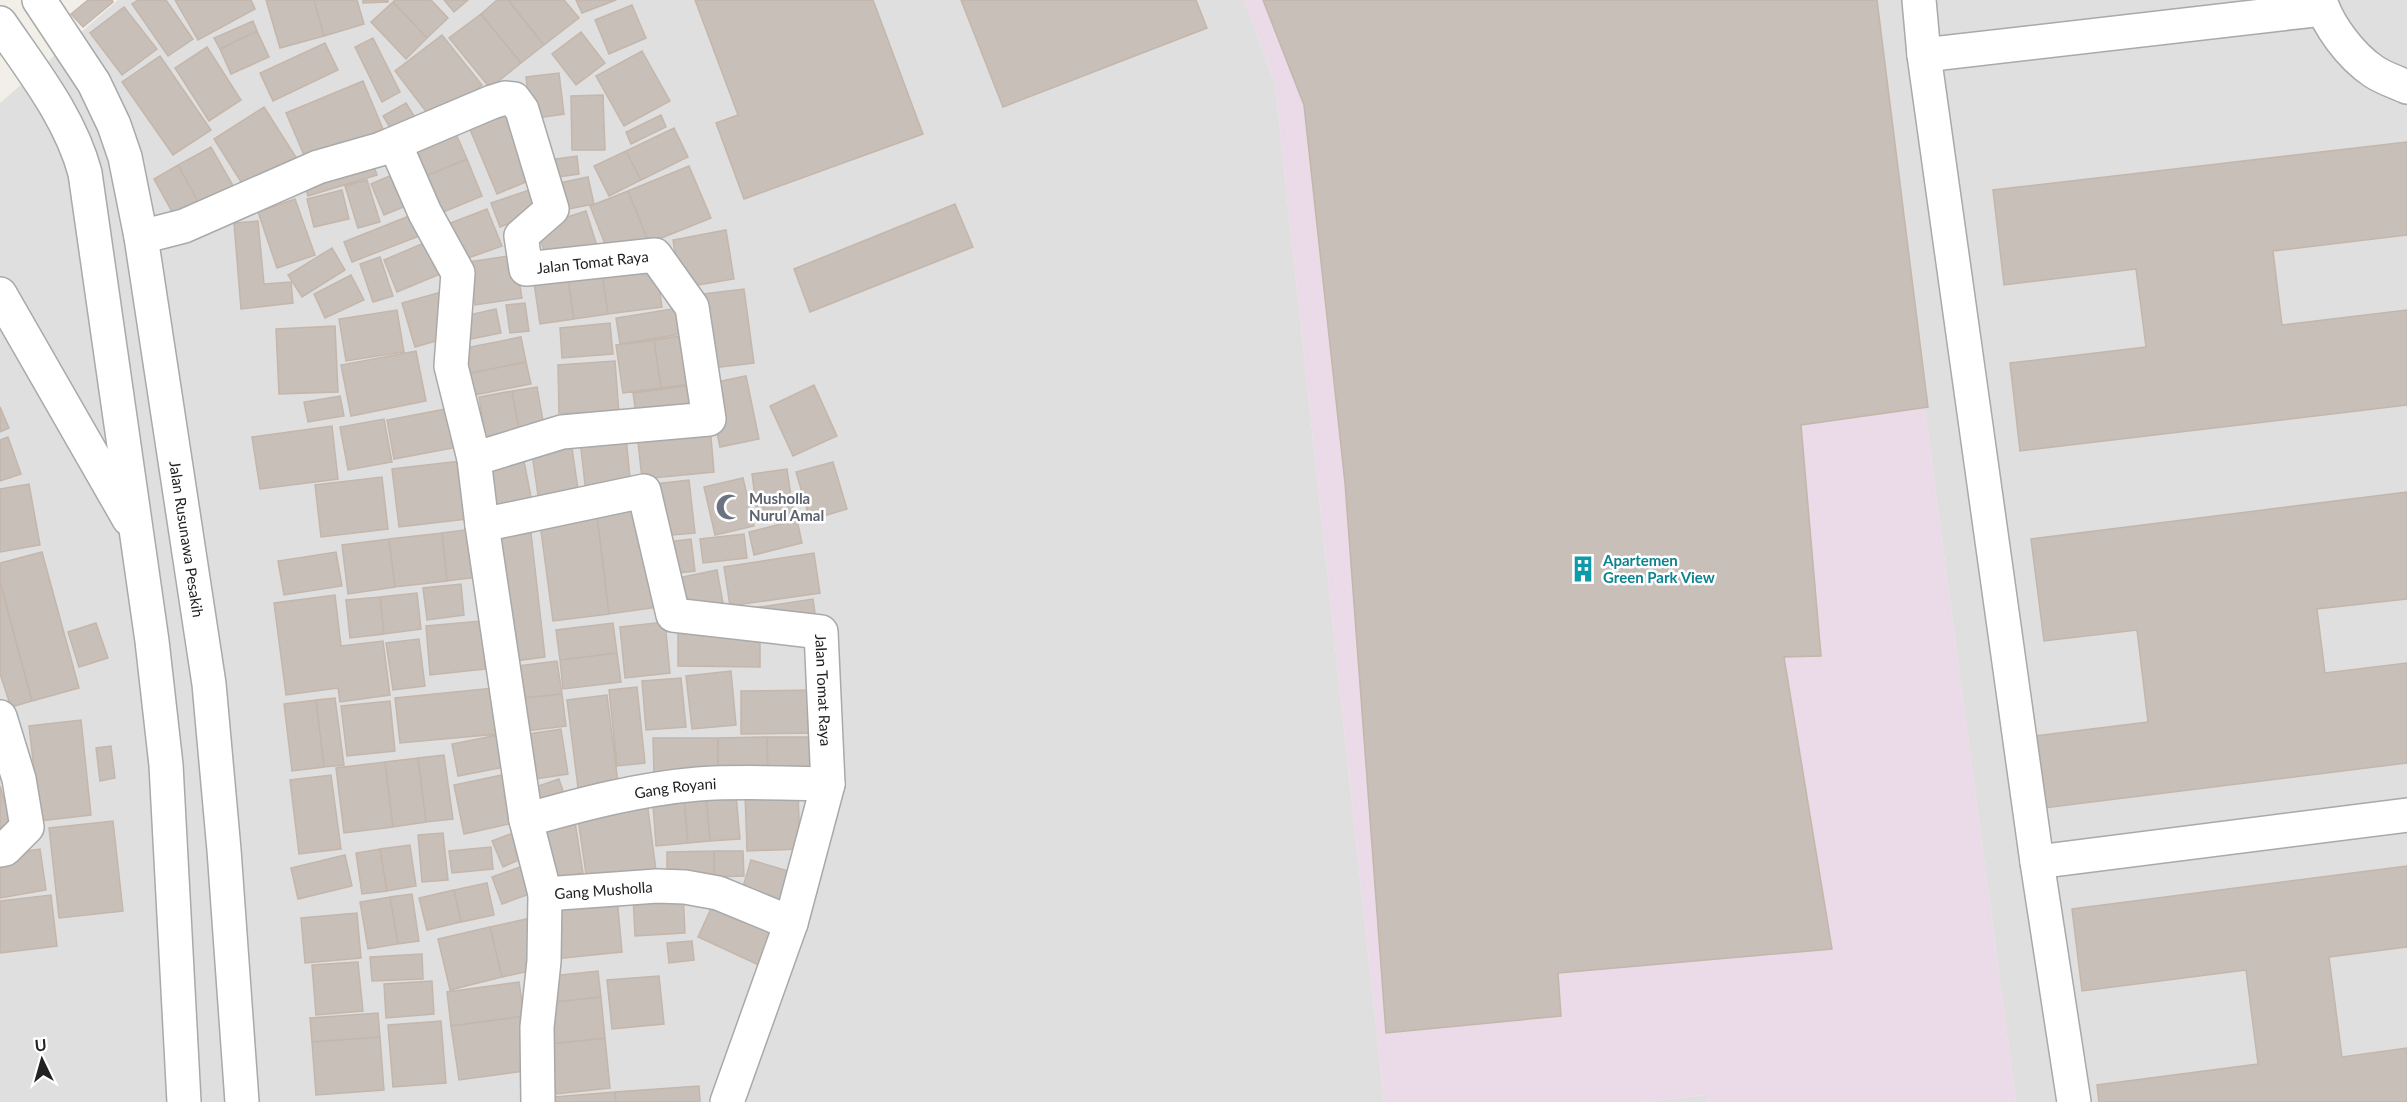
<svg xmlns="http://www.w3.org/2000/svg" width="2407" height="1102" viewBox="0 0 2407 1102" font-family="Lato,sans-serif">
<rect width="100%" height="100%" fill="#f2efe9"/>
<path fill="#e0dfdf" d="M118 0H1244L1275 84 1384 1102H0V103Z
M1871 0H2407V1102H2016Z
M1706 1095 1707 1102H1644Z"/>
<path fill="#ebdbe8" d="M1244 0H1871L2016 1102H1707L1705 1095 1644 1102H1384L1275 84Z"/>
<path fill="#c7bfb8" stroke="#c4b6ab" stroke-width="1.5" d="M88 0H112L113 2 83 27 71 14Z
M138 0H166L193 39 168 56 132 4Z
M175 0H251L255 9 198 40Z
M266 0H314L324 36 280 48Z
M314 0H357L364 24 324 36Z
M363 0H388V2L363 3Z
M395 0H431L448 18 427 38 393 2Z
M444 0H468L454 12Z
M497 0H508L544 45 521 63 481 14Z
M508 0H564L579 18 544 45Z
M576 0H616L582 13Z
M695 0H873L923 134 744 199 716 123 738 115Z
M961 0H1196L1207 28 1003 107Z
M1263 0H1877L1928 407 1801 425 1821 656 1784 657 1832 949 1558 973 1561 1016 1386 1033 1345 483 1304 105Z
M393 2 427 38 406 59 371 22Z
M632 5 646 38 609 54 595 20Z
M124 7 157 49 122 75 90 33Z
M481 14 521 63 490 88 449 38Z
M253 21 257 31 220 49 214 38Z
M257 31 269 57 231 74 220 49Z
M581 32 605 63 576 85 552 54Z
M442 35 482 85 434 122 395 71Z
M373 38 400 92 382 102 355 47Z
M325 43 338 70 273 101 260 73Z
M207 47 241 100 209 121 175 68Z
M642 51 670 101 624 126 596 76Z
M160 56 211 130 173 155 122 82Z
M559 73 564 114 531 119 526 77Z
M363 81 383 129 307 162 286 113Z
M603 95 605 150H572L571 96Z
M509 102 540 176 497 194 466 120Z
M406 103 419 124 396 137 383 116Z
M264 107 299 162 248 193 214 139Z
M661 115 666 127 631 144 626 132Z
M453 127 467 159 416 180 403 147Z
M674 128 688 157 641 180 626 151Z
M2407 142V235L2273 251 2282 325 2407 310V405L2020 451 2010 363 2146 347 2136 269 2004 285 1993 190Z
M211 147 235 189 201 207 178 165Z
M626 151 641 180 609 196 594 166Z
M577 156 579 174 551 178 549 160Z
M371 158 377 175 308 196 303 179Z
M467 159 482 196 431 217 416 180Z
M178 165 201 207 177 221 154 179Z
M689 166 711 218 649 243 628 191Z
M399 172 413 203 384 215 371 184Z
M588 177 594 204 558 211 554 184Z
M367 180 380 222 358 228 345 186Z
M538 187 546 210 500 227 491 203Z
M342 190 349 219 314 227 307 199Z
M628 191 649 243 611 259 590 206Z
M295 199 315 255 277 268 258 212Z
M955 204 973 247 810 312 794 269Z
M487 209 502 246 457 262 443 226Z
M586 211 598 249 549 265 536 227Z
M419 212 427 233 352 262 344 242Z
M258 221 264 284 291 282 293 303 241 309 234 223Z
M726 230 734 279 681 288 673 240Z
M438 237 452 269 397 292 384 260Z
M332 248 345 270 302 297 288 275Z
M515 255 522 298 475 305 469 262Z
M380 257 393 296 373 302 360 264Z
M655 259 662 307 608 314 601 267Z
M601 267 608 314 574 319 567 272Z
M567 272 574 319 540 324 533 276Z
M351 275 364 300 325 318 314 294Z
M744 289 754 363 704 369 695 295Z
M438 293 450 337 415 347 402 303Z
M525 303 529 331 510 333 506 305Z
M690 306 694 332 620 344 616 318Z
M496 309 501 333 461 341 456 318Z
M397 310 404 352 346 361 339 319Z
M610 323 613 354 562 358 560 328Z
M335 326 338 392 279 394 276 329Z
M693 334 699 383 661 388 654 340Z
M521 337 526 362 460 375 455 350Z
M654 340 661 388 623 393 616 345Z
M416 351 426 401 351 416 341 365Z
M615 361 619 414 559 413 558 365Z
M526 362 531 384 464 397 460 375Z
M746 376 759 439 720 447 707 384Z
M701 384 705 412 637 421 633 393Z
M814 385 837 436 793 456 770 406Z
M537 387 545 432 520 436 512 391Z
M512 391 520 436 486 442 479 397Z
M340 396 344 416 308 422 304 402Z
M0 407 9 428 0 432Z
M446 409 453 448 394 459 387 420Z
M384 419 392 462 348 470 340 427Z
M332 426 338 479 260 489 252 437Z
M710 426 714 472 642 479 637 433Z
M625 427 631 488 586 493 579 432Z
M8 437 21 474 0 481V440Z
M571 441 579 496 539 502 531 447Z
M522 451 532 502 492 510 482 459Z
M460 461 467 519 399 527 392 469Z
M833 462 847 509 810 520 796 472Z
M787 469 794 516 758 521 752 474Z
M382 477 388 529 321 537 315 485Z
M743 478 754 526 715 535 704 487Z
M689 480 695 533 660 536 654 484Z
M29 484 40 545 0 552V489Z
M2407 492V599L2317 609 2325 673 2407 663V763L2044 808 2035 736 2148 722 2137 630 2044 641 2031 539Z
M645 502 658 607 609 614 596 508Z
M596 508 609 614 553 621 539 516Z
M797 520 802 543 754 555 749 532Z
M481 528 486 576 447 581 442 533Z
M442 533 447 581 395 587 389 539Z
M531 533 545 657 508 662 494 537Z
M744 534 747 558 703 563 700 539Z
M389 539 395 587 348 594 342 545Z
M691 539 695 571 670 574 667 542Z
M42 552 79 688 32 701 0 582V563Z
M336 552 342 586 284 595 278 561Z
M814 553 820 593 730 606 724 567Z
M717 570 723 603 680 611 673 579Z
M0 582 32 701 11 707 0 674Z
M461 584 464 615 427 620 423 588Z
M417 593 421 629 384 634 380 597Z
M335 595 341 646 383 641 390 695 340 702 338 688 286 695 274 603Z
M380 597 384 634 350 638 346 600Z
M813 599 815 613 755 622 753 608Z
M481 621 485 669 430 675 426 626Z
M665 622 670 673 625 678 620 627Z
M96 623 108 658 79 667 68 632Z
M613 623 617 653 560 660 556 630Z
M678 629 760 630V667L678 666Z
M419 639 425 686 393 690 386 643Z
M617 653 621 682 563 689 560 660Z
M557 661 562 694 514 699 510 667Z
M731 671 736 725 692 729 686 676Z
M681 678 686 727 646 730 642 681Z
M637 687 645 763 617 766 609 690Z
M494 688 498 734 400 743 395 698Z
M819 690 820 733 741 734V691Z
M562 694 566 726 518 732 514 699Z
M607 695 618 783 578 788 567 700Z
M335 698 344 765 324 767 316 700Z
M316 700 324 767 292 771 284 704Z
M390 701 395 751 347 756 341 706Z
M81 720 91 815 40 821 29 726Z
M561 729 568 774 522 781 516 736Z
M498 735 505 767 458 776 452 744Z
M767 737H819L820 775 768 776Z
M767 737 768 776H718V738Z
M653 738H718V776H654Z
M111 746 115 778 100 781 96 748Z
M444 755 453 819 426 822 418 758Z
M418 758 426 822 393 827 385 762Z
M385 762 393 827 344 833 336 768Z
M331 775 341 849 299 854 290 780Z
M502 775 513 823 464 834 454 785Z
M559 779 566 800 532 813 524 791Z
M735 784 740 839 710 841 705 786Z
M0 786 15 836 0 840Z
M705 786 710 841 688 843 683 788Z
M683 788 688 843 656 846 652 791Z
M798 790 800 849 747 851 745 792Z
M647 802 657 878 588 888 577 812Z
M574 815 583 873 545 879 536 821Z
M113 821 123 911 59 918 49 828Z
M518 831 528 856 503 867 492 841Z
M443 833 448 880 422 882 418 835Z
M410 845 416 886 387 891 380 849Z
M491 847 493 869 452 873 449 851Z
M40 849 46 890 0 898V855Z
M380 849 387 891 362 894 356 853Z
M714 851H743L744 876 714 877Z
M714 851V877L667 878V852Z
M345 855 352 886 298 899 291 868Z
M751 860 795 873 784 911 740 897Z
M526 865 535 892 502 904 492 877Z
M2407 866V947L2329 957 2342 1057 2407 1048V1102H2099L2097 1085 2258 1064 2246 970 2082 991 2072 909Z
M487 883 494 915 461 922 454 890Z
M454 890 461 922 427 930 419 898Z
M683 891 685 933 635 936 633 894Z
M412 894 419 941 398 944 390 897Z
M51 895 57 946 0 953V901Z
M390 897 398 944 368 949 360 902Z
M617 897 622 952 554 959 549 903Z
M715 900 779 930 761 966 698 937Z
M357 913 361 958 305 963 301 918Z
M531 918 543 968 502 977 490 927Z
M490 927 502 977 450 990 438 939Z
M692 941 694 960 669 963 667 943Z
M422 954 423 979 372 981 370 957Z
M358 962 363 1011 316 1015 312 965Z
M598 971 601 997 546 1003 543 977Z
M659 976 664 1024 612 1029 607 980Z
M432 981 434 1014 386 1018 384 984Z
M519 982 524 1016 451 1026 447 992Z
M601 997 605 1038 551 1044 546 1003Z
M378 1013 380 1037 312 1042 310 1018Z
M524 1016 531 1070 459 1080 451 1026Z
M441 1021 446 1083 393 1087 388 1025Z
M380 1037 384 1090 316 1095 312 1042Z
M605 1038 610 1088 556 1094 551 1044Z
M699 1086 700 1102H616L615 1092Z
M615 1092 616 1102H542V1098Z"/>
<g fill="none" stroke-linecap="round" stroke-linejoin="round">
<g stroke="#a9a9a9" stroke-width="36">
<g id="minor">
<path id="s1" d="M39 0 94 83 114 125 125 157 141 237 209 684 224 850 242 1102"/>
<path d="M1919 0 1924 55 2037 862 2074 1102"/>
<path d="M2320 0C2328 26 2351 56 2373 71 2383 78 2396 82 2407 87"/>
<path d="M0 23C32 70 70 117 85 173L152 641 166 765 184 1102"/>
<path d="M1924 55 2323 9"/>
<path d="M395 144 425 213 458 273 451 366 474 459 482 525 526 820 545 894"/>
<path id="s2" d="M141 237 184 226 318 167 381 149 492 102 505 98 514 99 522 110 552 209 521 236 526 269 655 255 692 307 709 419 562 432 474 459"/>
<path d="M0 294 129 519"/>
<path id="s3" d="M482 525 644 491 673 615 821 632 828 784 791 923 727 1102"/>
<path d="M0 717 19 779 27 827 5 849 0 850"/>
<path id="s4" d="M526 820C582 804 639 789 698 784 741 781 784 783 828 784"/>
<path d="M2037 862 2407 815"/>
<path id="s5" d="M538 1102 537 1027 544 961 545 894 657 886 685 887 718 893 791 923"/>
</g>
</g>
<use href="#minor" stroke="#fff" stroke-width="33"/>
</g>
<defs>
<g id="mosque-bare" transform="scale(2.07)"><path d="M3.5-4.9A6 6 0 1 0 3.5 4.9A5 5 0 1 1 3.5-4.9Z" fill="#6b7280" stroke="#fff" stroke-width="2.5" paint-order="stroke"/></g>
<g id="building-bare" transform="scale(2.07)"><path d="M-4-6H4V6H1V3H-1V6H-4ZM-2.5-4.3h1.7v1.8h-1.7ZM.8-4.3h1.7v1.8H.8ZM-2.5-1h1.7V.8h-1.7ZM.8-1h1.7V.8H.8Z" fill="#0f9aa8" stroke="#fff" stroke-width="2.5" paint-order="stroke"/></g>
</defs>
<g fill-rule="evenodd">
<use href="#mosque-bare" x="729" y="507"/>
<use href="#building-bare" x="1583" y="569"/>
</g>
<g text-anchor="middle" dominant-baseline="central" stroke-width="5" stroke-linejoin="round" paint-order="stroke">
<g font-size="15" fill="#222" stroke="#fff">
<text stroke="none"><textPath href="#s2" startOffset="658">Jalan Tomat Raya</textPath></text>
<text stroke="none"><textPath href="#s1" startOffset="567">Jalan Rusunawa Pesakih</textPath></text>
<text stroke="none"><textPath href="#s3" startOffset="500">Jalan Tomat Raya</textPath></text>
<text stroke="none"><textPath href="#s4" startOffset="153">Gang Royani</textPath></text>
<text stroke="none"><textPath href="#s5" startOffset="267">Gang Musholla</textPath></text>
</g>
<g font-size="15" font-weight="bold" fill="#5b616d" stroke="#fff" text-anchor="start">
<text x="749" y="498">Musholla<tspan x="749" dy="17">Nurul Amal</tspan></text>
</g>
<g font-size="15" font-weight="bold" fill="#0d838f" stroke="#fff" text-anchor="start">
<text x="1603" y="560">Apartemen<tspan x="1603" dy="17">Green Park View</tspan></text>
</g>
</g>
<g transform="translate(42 1060) rotate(355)" stroke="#ffffff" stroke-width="4.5" paint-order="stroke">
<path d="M0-4.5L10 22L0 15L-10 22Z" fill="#222222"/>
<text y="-9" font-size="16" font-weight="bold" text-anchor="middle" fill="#222222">U</text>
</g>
</svg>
